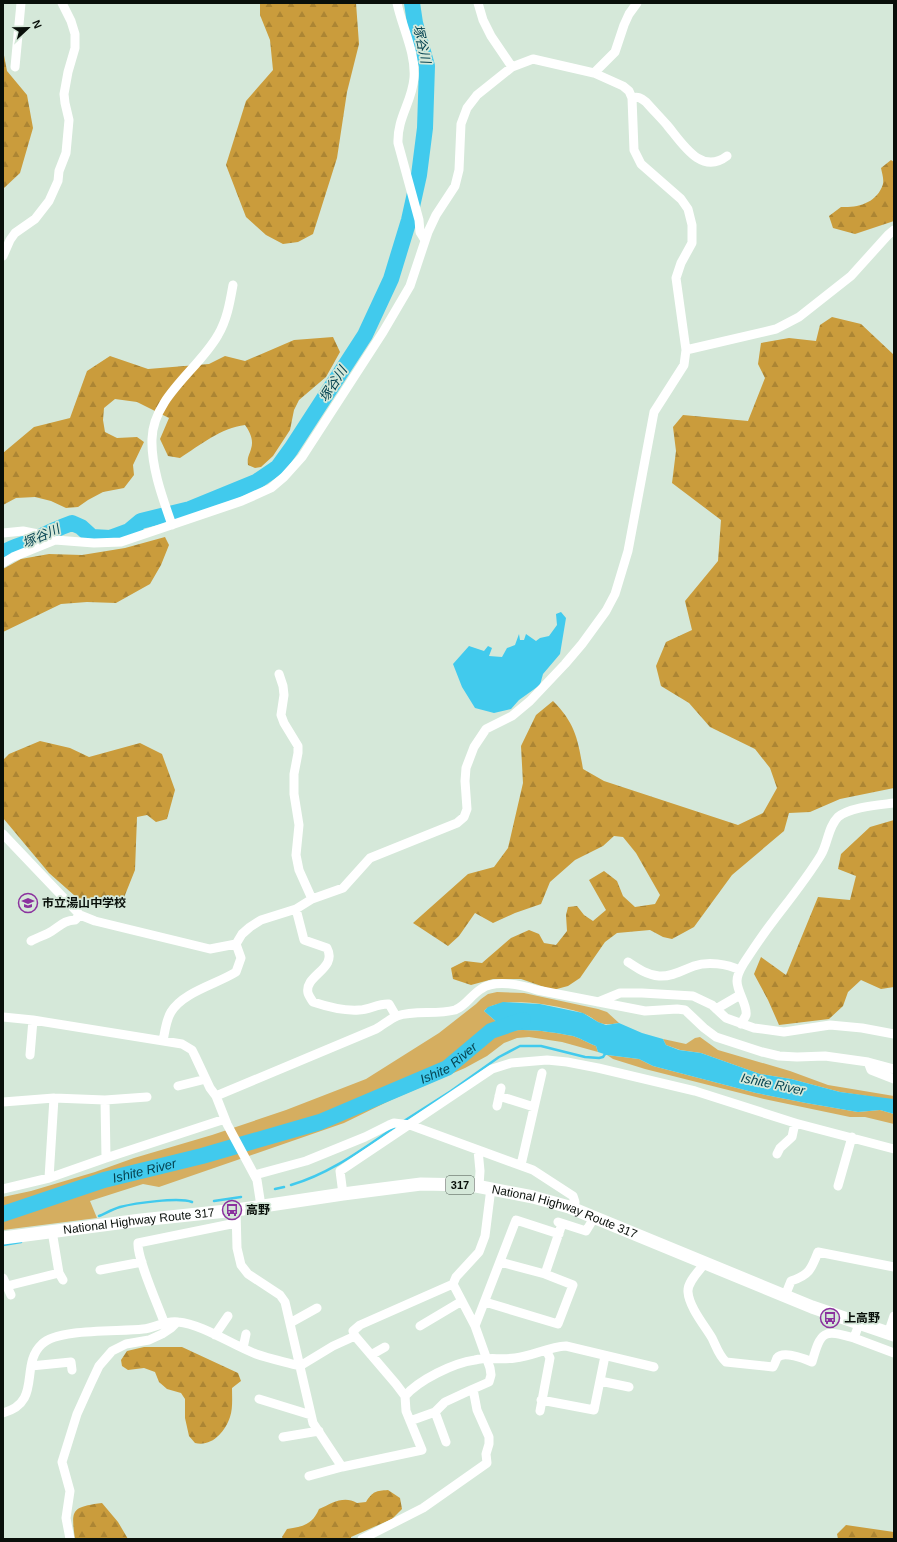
<svg xmlns="http://www.w3.org/2000/svg" width="897" height="1542" viewBox="0 0 897 1542" font-family="Arial,'Noto Sans JP',sans-serif">
<defs>
<pattern id="forest-firs" width="22" height="20" patternUnits="userSpaceOnUse"><rect width="22" height="20" fill="#ca9c3c"/><path d="M5 1l3.5 6h-7zM16 11l3.5 6h-7z" fill="#ac8533"/></pattern>
</defs>
<rect width="100%" height="100%" fill="#d5e8d9"/>
<path fill="#d5ae60" d="M497 992 524 993 598 1009 607 1012 619 1023C595 1027 600 1020 582 1013 562 1006 499 994 484 1011L507 1031C528 1028 552 1032 573 1036 580 1038 588 1043 596 1046L598 1052 562 1042 529 1037 517 1038 504 1043 487 1056 465 1068 391 1100 344 1123 159 1187 143 1184 90 1201 97 1218 3 1230V1197L31 1191 95 1172 134 1158 212 1135 286 1110 366 1079 439 1033 476 1004 481 999 488 994Z
M700 1037 718 1050 790 1071 828 1085 894 1096V1100L840 1092 791 1079 760 1074 701 1053 680 1050 666 1045 663 1039 686 1044 695 1038Z
M607 1055 639 1059 653 1066 756 1093 806 1103 858 1112 880 1110 894 1114V1124L865 1117H850L764 1099 645 1069 613 1059Z"/>
<path fill="url(#forest-firs)" d="M260 3H356L359 44 347 92 337 158 313 234 298 242 283 244 266 235 246 217 226 165 246 101 273 70 270 40 260 15Z
M3 50 7 71 27 95 33 128 20 173 3 189Z
M891 160 894 162V221L855 234 833 228 829 216 841 207C858 208 877 203 883 184 884 179 882 173 881 168Z
M832 317 861 324 894 355V788L840 799 810 812 789 813 784 831 732 875 694 927 672 939 663 937 650 930 617 933 605 942 580 978 568 986 553 990 521 979H493L471 985 453 979 451 968 465 961 482 963 511 938 529 930 539 934 544 943 556 945 567 931 566 915 568 907 577 906 584 915 593 921 606 910 589 880 604 871 617 881 623 896 635 907 655 904 660 895 636 853 623 837 614 836 603 846 575 860 550 882 541 904 515 913 493 923 475 913 459 936 448 946 413 923 468 874 494 867 508 848 523 783 521 746 536 715 553 701C575 723 578 739 583 769L604 781 738 825 763 813 777 788 770 768 755 749 710 727 689 703 661 686 656 666 666 642 692 630 685 601 718 561 721 520 672 483 676 451 673 427 683 415 748 421 765 378 758 364 761 343 789 338 816 341 820 325Z
M333 337 340 352 326 377 299 400 294 410 290 430 273 456 261 467 255 468 248 465C247 457 249 456 251 449 254 440 250 432 245 425 221 428 200 445 180 458L168 456 160 439 169 418 137 402 115 399 104 408 103 420 105 432 117 438 137 437 144 442 133 465 134 475 124 488 103 492 88 500 78 507 66 508 51 501 35 497 16 498 3 505V453L34 427 70 418 87 371 110 356 148 369 209 364 225 356 245 361 294 340Z
M165 537 169 545 161 565 150 584 116 603 87 602 61 604 3 632V569L21 559 49 554 82 555 125 548Z
M40 741 70 748 89 757 140 743 162 754 175 790 167 819 156 822 147 815 137 817 135 870 123 900 103 907 83 903 49 873 3 818V760L9 754Z
M894 820V987L881 989 861 980 848 992 843 1006 829 1019 779 1025 768 1000 754 974 761 957 786 975 818 897 850 900 856 876 838 869 841 854 870 827Z
M144 1347H182L238 1373 241 1381 232 1388C232 1397 233 1409 230 1417 225 1432 212 1447 195 1443L189 1436 185 1418V1399L181 1393 167 1389 159 1382 155 1372 144 1368 128 1370 122 1366 121 1360 127 1351Z
M388 1490 400 1498 402 1509 392 1519 351 1537V1539H283L282 1537 287 1529C304 1526 312 1525 319 1509 332 1503 344 1495 357 1503L366 1502C373 1491 376 1491 388 1490Z
M102 1503 118 1522 128 1539H75C71 1510 71 1507 102 1503Z
M846 1525 894 1532V1539H838L837 1534Z"/>
<path fill="#41caed" d="M561 612 566 618 560 654 543 674 540 685 519 700 511 709 494 713 475 708 462 687 453 664 469 646 484 651 488 646 492 648 489 656 502 657 507 648 515 645 519 634 520 640H524L526 634 536 641 540 638 549 636 557 625 556 614Z
M503 1002 540 1004 583 1013 598 1022 606 1025 619 1023 642 1033 663 1039 666 1045 679 1050 701 1053 760 1074 791 1079 840 1092 893 1099 894 1114 880 1110 858 1112 806 1103 756 1093 653 1066 639 1059 607 1055 598 1052 596 1046C588 1043 580 1038 573 1036 552 1032 528 1028 507 1031L484 1011 488 1007Z"/>
<g fill="none" stroke-linecap="round" stroke-linejoin="round">
<path stroke="#41caed" stroke-width="2.5" d="M404 1121 451 1091 499 1057 520 1046H541L585 1057 599 1058 603 1057 605 1054 608 1053
M291 1185C331 1173 361 1150 395 1127
M275 1189 284 1187
M214 1201 241 1197
M99 1216C106 1213 113 1209 120 1207 135 1203 179 1197 192 1202
M3 1245 21 1242"/>
<g stroke="#41caed" stroke-width="16">
<path d="M3 553C12 547 22 545 32 541 45 534 58 528 72 523L81 527 92 537 110 538 129 531 141 521 190 509 256 482 278 467 291 449 365 335 391 279 409 220 419 175 425 128 427 66 415 23 412 3"/>
<path id="s1" d="M3 1214 104 1180 202 1156 320 1122 447 1068 491 1031 523 1020"/>
</g>
<path stroke="#fff" stroke-width="9" d="M397 3C402 27 416 53 414 78 412 102 397 118 398 143L419 220 420 232 425 240
M478 3 483 20 491 36 512 67
M15 67 21 3
M594 73 615 52 624 25 629 14 637 3
M632 98C638 96 641 98 646 102 653 110 660 117 667 125 682 143 701 176 727 156
M3 256 10 240 15 233 35 219 49 201 58 181 59 171 66 153 69 120 65 103 64 94 68 72 75 48V34L71 21 62 3
M686 350 776 329 799 317 851 276 888 235 894 230
M172 525C163 499 151 467 152 439 153 397 199 369 218 335 227 320 230 302 233 285
M3 533 23 531 38 534 55 540 94 543 121 542 242 501 271 488 284 477 302 457 383 332 410 286 428 232 436 215 455 186 459 170 461 124 467 108 477 95 512 67 533 59 594 73 623 86 629 91 632 98 634 150 641 164 681 199 688 209 692 225V243L681 263 676 278 686 350 684 365 654 412 628 551 615 594 606 611 582 644 565 664 530 701 512 716 486 729 474 747 466 768 465 781 467 809 464 817 457 823 370 858 343 888 312 899 296 909 261 920 250 927 242 934 236 944 210 949 95 921 80 915 3 834
M3 563 13 557 55 540
M279 674 283 686 284 695 281 715 284 723 298 746V753L294 774V794L299 825 296 855 299 870 312 899
M296 909 304 940 327 948C338 969 304 975 308 993 309 996 311 999 313 1002 325 1006 345 1011 359 1010 369 1010 379 1003 389 1004L396 1016
M31 941C38 937 46 935 52 931 60 926 65 920 75 920L80 915
M628 962C637 968 647 975 659 976 672 977 683 970 694 966 708 961 727 964 740 970
M598 1002 620 993H642L693 996 712 1005 726 1018 754 1028 784 1032 830 1025 862 1028 894 1034
M716 1009 740 995
M3 1017 33 1020 182 1044 192 1050 195 1056 210 1088 216 1096 227 1124 257 1180 261 1206
M741 1024C742 1021 745 1018 746 1015 748 1006 737 992 737 981 737 974 741 968 744 963 754 948 763 934 774 920 790 899 807 878 821 855 828 843 828 827 838 817 850 807 879 805 894 803
M163 1041C165 1031 166 1020 171 1012 183 992 217 984 236 972L241 958 236 944
M30 1055 33 1020
M868 1062 871 1070 894 1079
M178 1086 206 1079
M216 1096 376 1029C383 1025 390 1019 397 1016 415 1010 436 1015 455 1010 466 1006 471 995 481 989 495 979 522 985 537 990L645 1011 677 1009 685 1010 704 1028 716 1037 762 1052 779 1056 797 1057 825 1056 868 1062 894 1069
M499 1096 534 1107
M105 1100 106 1158
M3 1102 54 1098 105 1100 147 1097
M497 1106 501 1088
M478 1150 480 1171 479 1186
M777 1154 780 1148 792 1137 795 1123
M521 1165 542 1073
M255 1175 306 1161 365 1137 389 1125 394 1123 410 1125 533 1170 573 1196 575 1202 574 1209
M49 1178 54 1098
M838 1186 852 1137
M3 1189 49 1178 106 1158 225 1119
M343 1194 340 1171 492 1069 511 1063 547 1060 567 1062 598 1068 695 1091 795 1123 894 1149
M236 1210 237 1248 241 1265 248 1274 280 1295 285 1302 313 1423 342 1467 422 1450 406 1411 405 1396 396 1384 355 1336
M558 1222 586 1231 594 1218
M52 1231 59 1273 63 1280
M705 1263C699 1271 687 1282 688 1292 689 1307 705 1326 712 1338 716 1346 719 1356 726 1362L773 1367C775 1364 776 1360 777 1358 783 1350 805 1359 812 1362 821 1331 823 1329 854 1338L859 1324
M100 1270 142 1262
M545 1274 562 1224
M3 1278 11 1295
M7 1286 59 1273
M785 1296 791 1281C809 1275 811 1270 818 1252L894 1267
M485 1302 558 1324 573 1285 545 1274 500 1262
M164 1322C158 1305 137 1259 138 1243L236 1223
M290 1323 317 1308
M420 1326 462 1301
M475 1326 516 1220 559 1234
M888 1334 894 1316
M215 1335 228 1316
M854 1338 894 1353
M243 1348 246 1334
M371 1355 385 1347
M31 1366 71 1362 72 1370
M600 1381 629 1387
M405 1396C419 1380 453 1363 475 1360 488 1357 502 1360 515 1358 533 1356 548 1347 566 1346L654 1367
M259 1399 311 1415
M541 1400 594 1410 605 1356
M540 1411 550 1358 546 1350
M435 1412 446 1442
M3 1413C43 1402 19 1365 42 1344 58 1328 120 1332 143 1329 155 1328 165 1320 178 1322 202 1324 232 1345 256 1354 270 1359 286 1362 300 1366L333 1346 355 1336 353 1331 360 1325 453 1284 456 1277 479 1252 485 1236 491 1188
M410 1421 435 1412 445 1402 473 1389
M283 1437 319 1431
M309 1476 342 1467
M70 1539 66 1518 70 1491 62 1462 77 1414 91 1383 99 1366 112 1351 126 1344 149 1340 162 1334 171 1328 177 1322
M362 1539 423 1508 487 1463 486 1454 489 1444V1437L477 1410 473 1389 489 1382 491 1375 490 1368 475 1326 453 1284"/>
<path stroke="#fff" stroke-width="13" id="s2" d="M3 1238 141 1220 236 1210 343 1194 421 1184 471 1185 533 1197 569 1207 812 1307 894 1335"/>
</g>
<defs>
<g id="school-ring" transform="scale(1)"><circle r="9.5" fill="#d5e8d9" stroke="#8b329e" stroke-width="1.5"/><path d="M0-5L7-2L0 1L-7-2ZM-4 1L0 2.5L4 1V4Q0 6-4 4Z" fill="#8b329e"/></g>
<g id="bus-ring" transform="scale(1)"><circle r="9.5" fill="#d5e8d9" stroke="#8b329e" stroke-width="1.5"/><path d="M-5-6H5V4H4V6H2V4H-2V6H-4V4H-5ZM-3.5-4V0h7V-4ZM-3.5 1.2v1.5H-2V1.2ZM2 1.2v1.5H3.5V1.2Z" fill="#8b329e"/></g>
</defs>
<g fill-rule="evenodd">
<use href="#school-ring" x="28" y="903"/>
<use href="#bus-ring" x="232" y="1210"/>
<use href="#bus-ring" x="830" y="1318"/>
</g>
<g text-anchor="middle" dominant-baseline="central" stroke-width="3.5" stroke-linejoin="round" paint-order="stroke">
<rect fill="#d5e8d9" stroke="#465048" stroke-width="1" x="446" y="1176" width="28" height="18" rx="3"/>
<g font-size="11" font-weight="bold" fill="#090f0a">
<text x="460" y="1185">317</text>
</g>
<g font-size="12" font-weight="bold" fill="#090f0a" stroke="#d5e8d9" text-anchor="start">
<text x="42" y="903">市立湯山中学校</text>
<text x="246" y="1210">高野</text>
<text x="844" y="1318">上高野</text>
</g>
<g font-size="12" fill="#090f0a" stroke="#d5e8d9">
<text stroke="none"><textPath href="#s2" startOffset="569">National Highway Route 317</textPath></text>
<text stroke="none"><textPath href="#s2" startOffset="137">National Highway Route 317</textPath></text>
</g>
<g font-size="13" font-style="italic" fill="#054351" stroke="#d5e8d9">
<text transform="translate(422 44) rotate(78)">塚谷川</text>
<text transform="translate(333 384) rotate(-57)">塚谷川</text>
<text transform="translate(41 536) rotate(-24)">塚谷川</text>
<text stroke="none"><textPath href="#s1" startOffset="472">Ishite River</textPath></text>
<text transform="translate(773 1084) rotate(12)">Ishite River</text>
<text stroke="none"><textPath href="#s1" startOffset="148">Ishite River</textPath></text>
</g>
</g>
<rect width="897" height="1542" fill="none" stroke="#090f0a" stroke-width="8"/>
<g transform="translate(28 28) rotate(68)" stroke="#d5e8d9" stroke-width="3" paint-order="stroke">
<path d="M0-3L7 15L0 10L-7 15Z" fill="#090f0a"/>
<text y="-6" font-size="11" font-weight="bold" text-anchor="middle" fill="#090f0a">N</text>
</g>
</svg>
